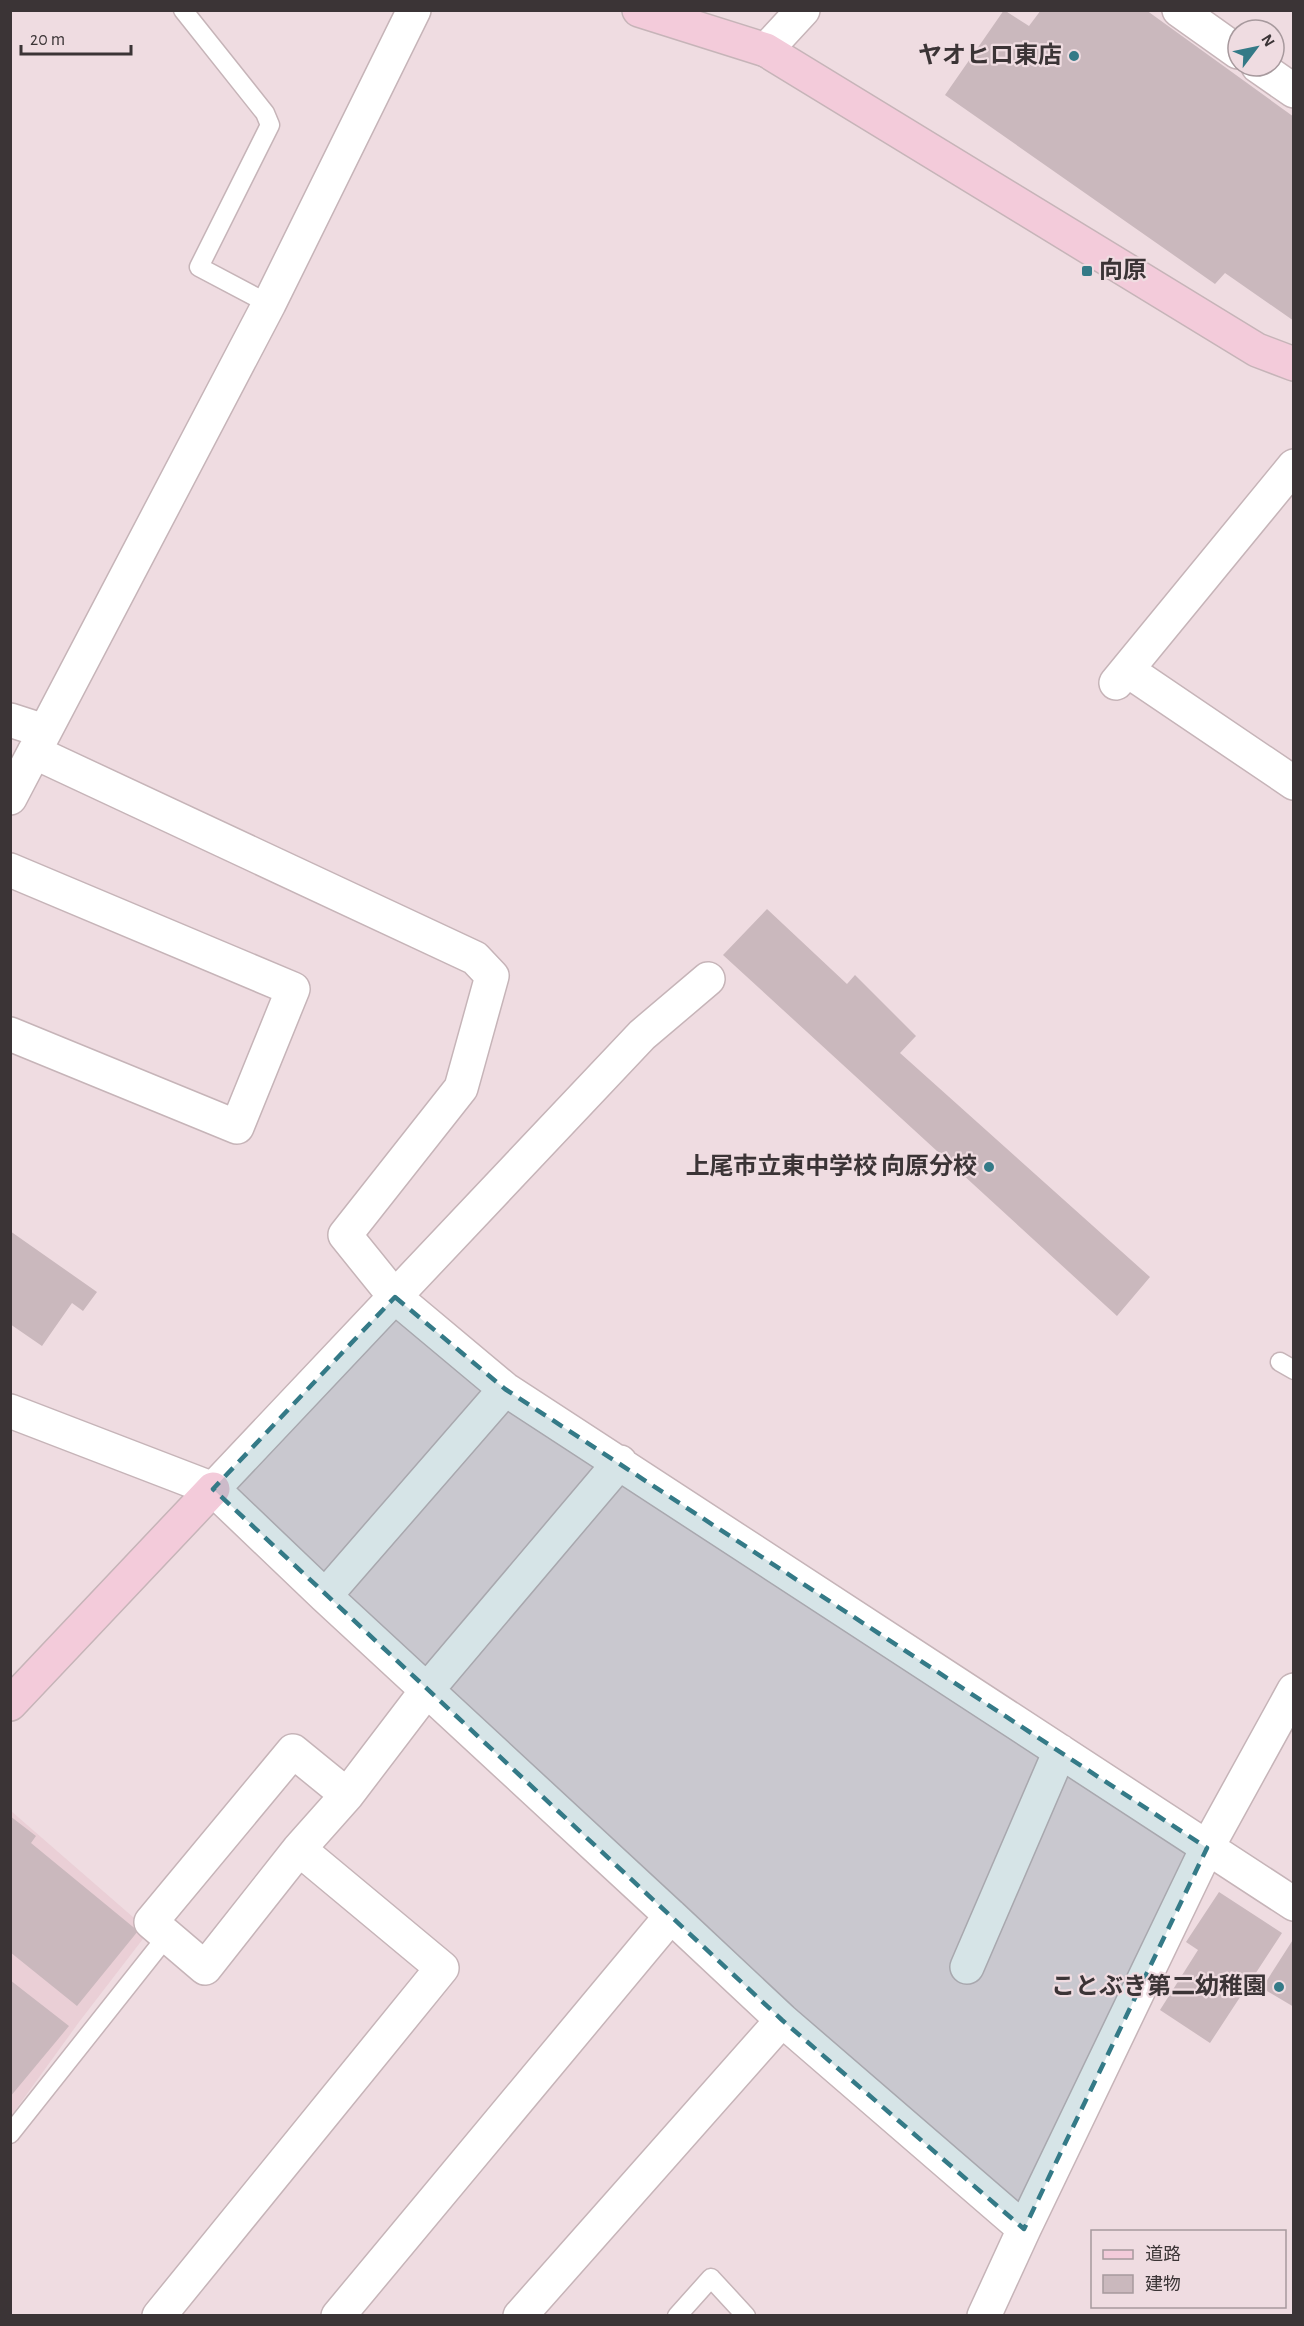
<svg xmlns="http://www.w3.org/2000/svg" width="1304" height="2326" viewBox="0 0 1304 2326" font-family="'Alegreya Sans','Noto Sans JP',sans-serif">
<rect width="100%" height="100%" fill="#efdce1"/>
<path fill="#eacfd6" d="M11 1811 149 1931 79 2022 11 2116Z"/>
<path fill="#cab8bd" d="M1004 10 1029 26 1041 10H1146L1294 117V321L1225 273 1215 284 945 95Z
M767 909 847 984 855 975 916 1036 900 1053 1150 1277 1117 1316 723 955Z
M10 1231 97 1292 83 1311 72 1303 42 1346 10 1324Z
M10 1816 36 1836 31 1843 138 1931 77 2006 10 1952Z
M1219 1892 1282 1933 1210 2043 1160 2010 1198 1950 1186 1942Z
M1294 1938V2007L1262 1988Z
M10 1980 69 2026 10 2097Z"/>
<g fill="none" stroke-linecap="round" stroke-linejoin="round">
<g stroke="#c6b4b8" stroke-width="21">
<path id="lane" d="M183 10 265 113 270 125 199 267 269 304
M1280 1362 1294 1370
M10 2134 167 1936
M677 2316 711 2278 746 2316"/>
</g>
<g stroke="#c6b4b8" stroke-width="36">
<path id="street" d="M1179 10 1238 52
M766 50 803 10
M1258 66 1294 91
M1127 670 1294 783
M1116 683 1294 466
M10 720 44 731
M34 752 475 958 492 976 461 1088 345 1235 395 1297 505 1389 1294 1904
M10 798 269 304 414 10
M10 870 293 989 237 1127 10 1034
M10 1411 213 1489 325 1596 671 1916
M213 1489 642 1035 708 979
M325 1596 505 1389
M347 1795 293 1751 151 1922 205 1968 299 1849 347 1795 427 1690 620 1462
M967 1967 1060 1751
M159 2316 442 1968 299 1849
M338 2316 671 1916 782 2020 1024 2229
M520 2316 782 2020
M984 2316 1024 2229 1207 1848 1294 1690"/>
</g>
<g stroke="#c6b4b8" stroke-width="36">
<path id="secondary" d="M639 10 766 50 1257 350 1294 364
M10 1704 213 1489"/>
</g>
<use href="#lane" stroke="#fff" stroke-width="18"/>
<use href="#street" stroke="#fff" stroke-width="33"/>
<use href="#secondary" stroke="#f3cbda" stroke-width="33"/>
</g>
<path fill="#347a87" fill-opacity="0.2" stroke="#347a87" stroke-width="4.5" stroke-dasharray="12 8" stroke-linejoin="round" d="M395 1297 505 1389 1207 1848 1024 2229 782 2020 213 1489Z"/>
<g fill="#347a87" stroke="#efdce1" stroke-width="2">
<circle cx="1074" cy="56" r="6"/>
<rect x="1081" y="265" width="12" height="12" rx="3"/>
<circle cx="989" cy="1167" r="6"/>
<circle cx="1279" cy="1987" r="6"/>
</g>
<g text-anchor="middle" dominant-baseline="central" stroke-width="4.5" stroke-linejoin="round" paint-order="stroke">
<g font-size="24" font-weight="bold" fill="#3b3436" stroke="#efdce1" text-anchor="end">
<text x="1062" y="56">ヤオヒロ東店</text>
<text x="1099" y="271" text-anchor="start">向原</text>
<text x="977" y="1167">上尾市立東中学校 向原分校</text>
<text x="1267" y="1987">ことぶき第二幼稚園</text>
</g>
</g>
<rect width="1304" height="2326" fill="none" stroke="#3b3436" stroke-width="24"/>
<rect x="1091" y="2230" width="195" height="78" fill="#efdce1" stroke="#a7999d" stroke-width="1.5"/>
<rect x="1103" y="2250" width="30" height="9" fill="#f3cbda" stroke="#a7999d" stroke-width="1.5"/>
<text x="1145" y="2260" font-size="18" fill="#3b3436">道路</text>
<rect x="1103" y="2275" width="30" height="18" fill="#cab8bd" stroke="#a7999d" stroke-width="1.5"/>
<text x="1145" y="2290" font-size="18" fill="#3b3436">建物</text>
<g transform="translate(1256 48) rotate(58)"><circle r="28" fill="#efdce1" stroke="#a7999d" stroke-width="1.5"/>
<path d="M0-4.5L10 22L0 15L-10 22Z" fill="#347a87"/>
<text y="-9" font-size="16" font-weight="bold" text-anchor="middle" fill="#3b3436">N</text>
</g>
<path d="M21 45v9h110v-9" fill="none" stroke="#3b3436" stroke-width="3"/>
<text x="30" y="45" font-size="18" fill="#3b3436" stroke="#efdce1" stroke-width="4.5" paint-order="stroke">20 m</text>
</svg>
